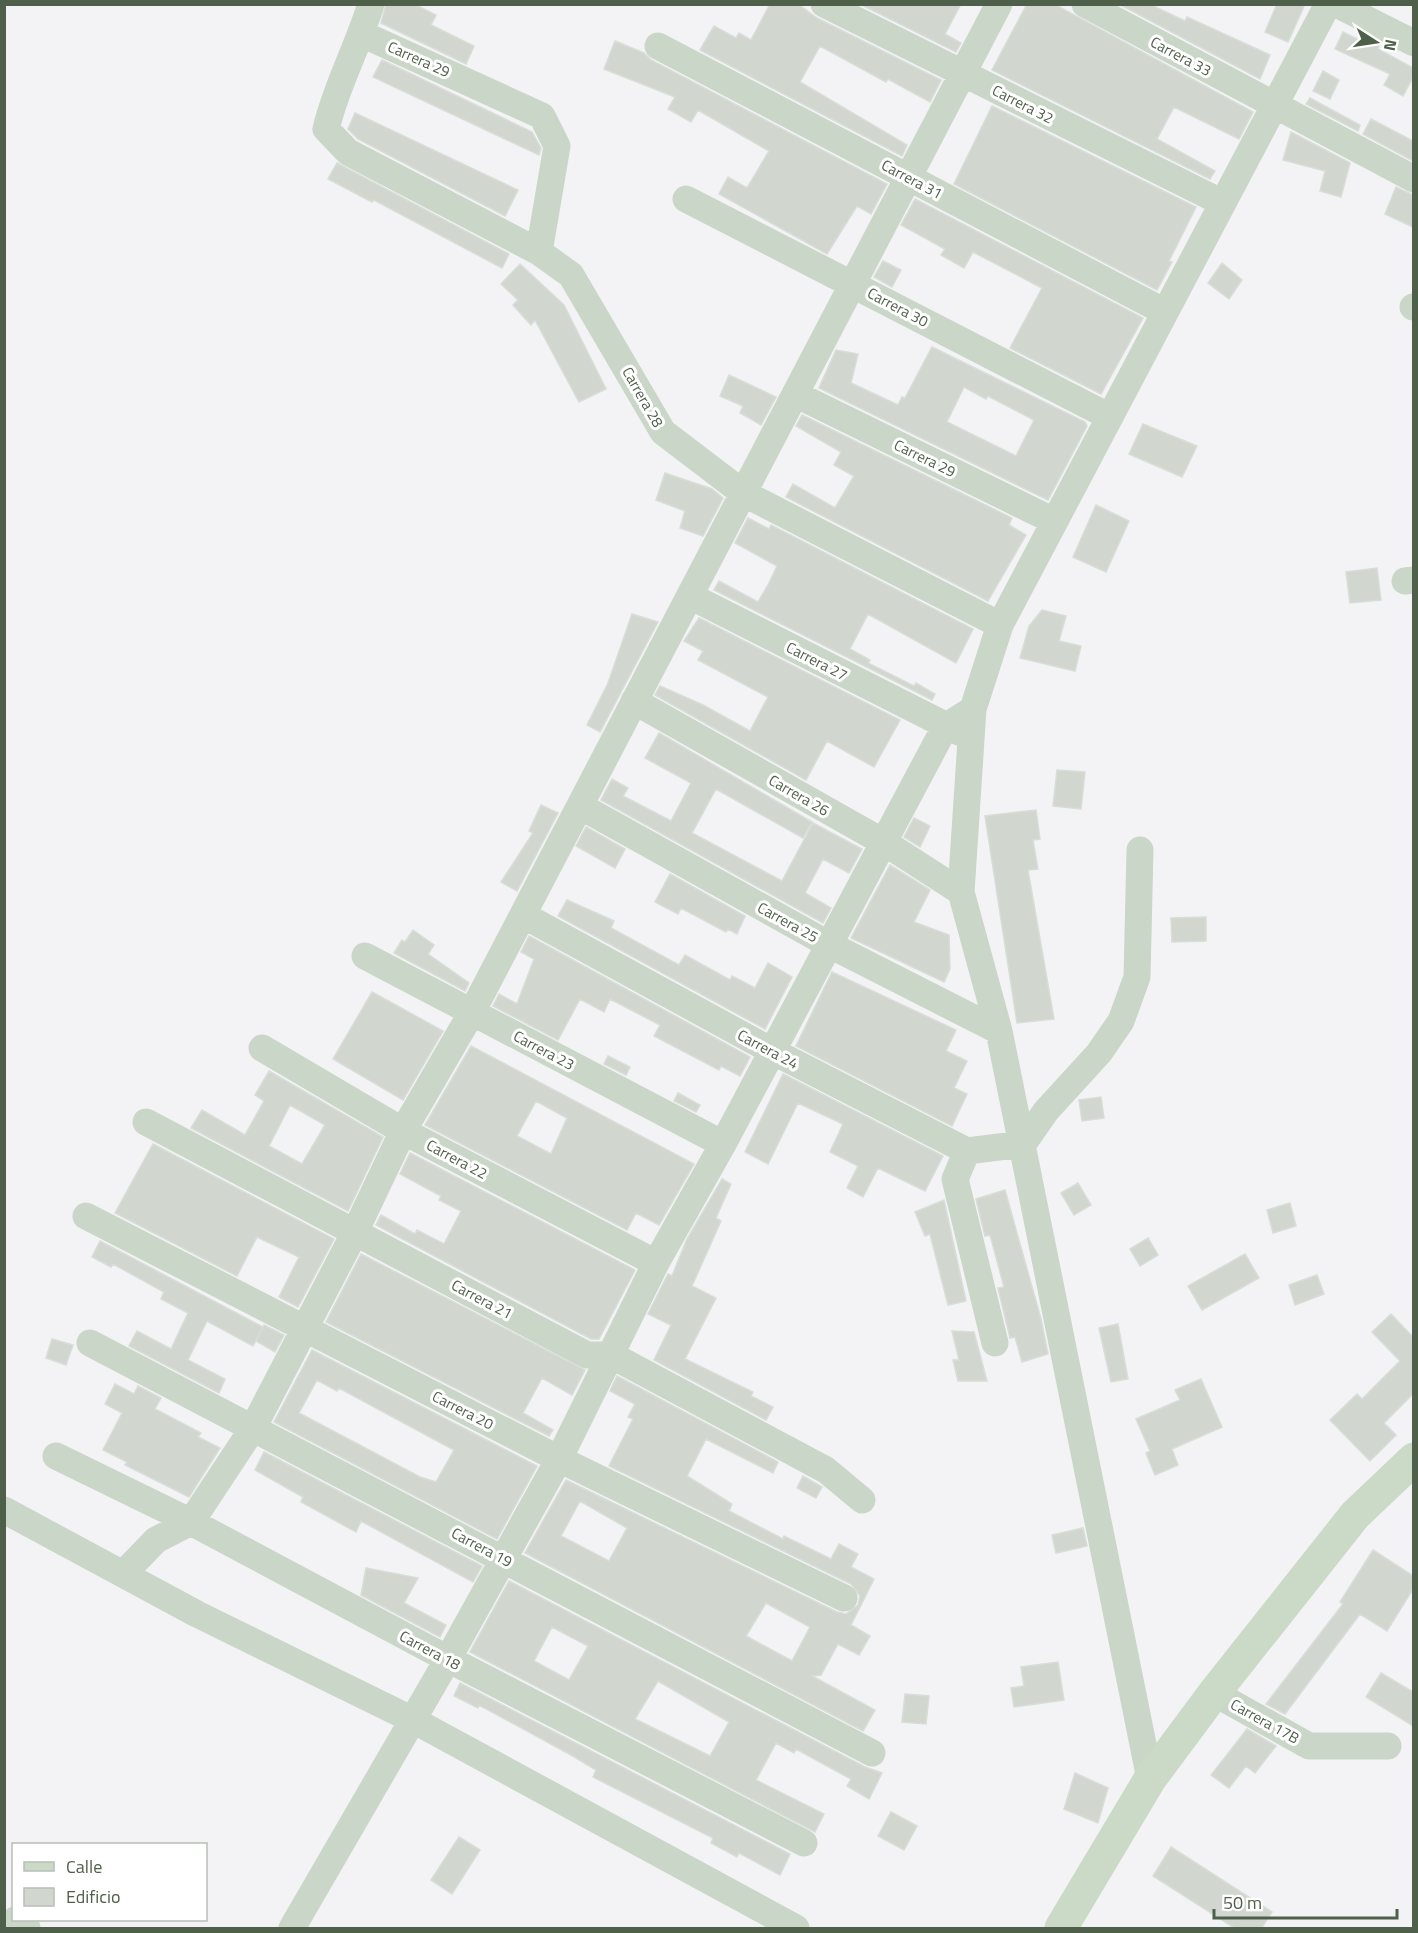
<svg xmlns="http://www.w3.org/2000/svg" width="1418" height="1933" viewBox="0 0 1418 1933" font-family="'Titillium Web',sans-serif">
<rect width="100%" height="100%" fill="#f3f3f5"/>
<path fill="#d1d6cf" stroke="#d7ddd7" stroke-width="1.5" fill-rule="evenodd" d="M386 4H414L436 15 431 25 474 46 466 64 381 23Z
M770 4H798L817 18 941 80 930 102 888 79 886 82 820 46 800 82 907 145 902 156 700 50 714 26 736 38 739 33 751 40Z
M860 4H961L945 34 961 43 956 52Z
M1027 4H1054L1253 112 1239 139 1174 107 1157 139 1215 171 1210 179 992 70Z
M1119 4H1149L1185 21 1187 17 1270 55 1260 79Z
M1277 4H1305L1288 42 1265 32Z
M1343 32 1361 41 1363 35 1380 44 1378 49 1413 68V77L1403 96 1384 85 1390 74 1335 49Z
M615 41 644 53 651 60 887 184 871 214 857 206 827 254 719 194 728 177 747 188 769 151 698 110 691 122 668 109 675 97 604 69Z
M382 60 532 132 541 148 539 155 373 77Z
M1323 71 1339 80 1330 99 1313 91Z
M1310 98 1360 125 1358 131 1306 104Z
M992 106 1196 207 1169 261 1172 262 1157 290 954 184Z
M355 113 518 190 505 216 358 139 348 129Z
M1371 119 1413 141V161L1363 134Z
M1291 132 1350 163 1341 197 1320 191 1325 171 1283 160Z
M337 163 509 254 502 268 374 200 372 202 328 179Z
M1396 187 1413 195V227L1385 214Z
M915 199 1143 318 1101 394 1010 348 1042 288 973 252 964 268 941 255 945 249 901 225Z
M883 261 901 270 892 287 874 277Z
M1222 263 1242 280 1229 299 1208 283Z
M520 264 564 305 606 389 579 402 535 320 531 325 513 305 518 300 501 284Z
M932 347 1085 422 1087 426 1048 500 819 388 836 350 858 354 851 383 898 405 902 397 905 398ZM964 387 986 399 988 396 1034 420 1016 456 947 422Z
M729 375 776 397 761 425 740 413 743 406 720 396Z
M802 415 1012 518 1009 525 1026 535 988 601 786 497 793 484 835 508 854 476 834 465 841 452 796 426Z
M1143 424 1197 446 1182 477 1129 454Z
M665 473 712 489 723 498 703 536 680 528 685 511 656 500Z
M1096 505 1129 521 1106 572 1073 557Z
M748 518 769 529 771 525 973 629 956 663 868 614 850 649 870 660 868 663 914 686 916 683 935 694 932 700 714 590 719 581 758 602 768 585 777 566 735 543Z
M1377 568 1381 600 1350 603 1346 572Z
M1042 610 1066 616 1059 641 1081 646 1075 671 1020 658 1029 626Z
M632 614 658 622 600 732 587 725 608 683Z
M699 618 900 720 874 767 827 741 806 780 655 695 660 686 703 705 750 731 768 697 698 660 703 651 684 641Z
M659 733 812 822 803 838 716 789 692 833 782 881 813 823 862 849 849 873 823 859 805 893 831 908 823 923 601 800 612 779 628 788 623 796 671 821 691 783 645 758Z
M1057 770 1085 772 1081 809 1053 806Z
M541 805 558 813 517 891 501 882 533 833 529 831Z
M1036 810 1040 839 1033 840 1038 869 1028 870 1054 1019 1017 1023 985 816Z
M914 818 930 826 920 847 904 837Z
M586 827 625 849 615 868 576 846Z
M890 865 930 890 914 922 949 935 950 969 944 982 851 938Z
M670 874 745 916 737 934 728 929 726 932 681 908 678 914 655 902Z
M567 900 614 921 611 928 679 965 685 955 730 980 732 976 755 988 768 963 792 977 765 1029 558 916Z
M1206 917V941L1172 942 1171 918Z
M413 930 434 945 428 954 469 983 465 991 394 953 402 940 405 942Z
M529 936 750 1057 740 1076 721 1066 719 1070 654 1036 660 1025 610 999 604 1012 580 999 558 1040 493 1006 499 994 517 1004 534 959 521 952Z
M832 972 956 1030 946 1051 967 1061 954 1088 967 1094 952 1126 796 1046Z
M372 992 443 1031 403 1100 333 1059Z
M471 1046 694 1164 659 1225 636 1213 627 1230 425 1125ZM536 1101 567 1118 551 1154 517 1136Z
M608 1056 630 1067 626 1075 604 1064Z
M269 1071 383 1137 348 1211 191 1128 202 1110 245 1135 264 1101 255 1095ZM290 1105 325 1125 302 1164 269 1146Z
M783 1074 943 1156 925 1191 878 1168 863 1197 847 1188 858 1166 830 1152 843 1124 798 1103 768 1164 745 1152Z
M678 1093 700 1105 696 1112 674 1101Z
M1101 1097 1104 1118 1082 1121 1079 1100Z
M153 1144 334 1239 298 1307 279 1297 299 1257 257 1237 237 1276 115 1213Z
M410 1153 635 1270 599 1339H591L376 1225 381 1215 415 1234 417 1230 444 1244 461 1211 439 1200 441 1196 400 1174Z
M722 1179 731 1184 716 1218 721 1221 692 1286 716 1298 685 1359 753 1392 751 1396 773 1407 766 1420 654 1360 671 1325 648 1314 668 1274 672 1276 687 1239Z
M1078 1183 1091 1205 1074 1215 1061 1193Z
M1005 1190 1041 1319 1048 1354 1022 1362 1015 1337 1010 1338 998 1288 1004 1287 990 1235 985 1236 976 1199Z
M944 1200 966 1301 948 1305 930 1234 925 1236 915 1212Z
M1290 1203 1296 1226 1273 1233 1267 1210Z
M1148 1238 1158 1255 1140 1266 1130 1249Z
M100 1241 263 1327 253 1346 207 1321 188 1360 225 1379 219 1393 129 1346 137 1331 171 1349 188 1313 161 1299 164 1292 113 1264 111 1267 92 1257Z
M361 1254 585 1370 572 1395 542 1378 523 1413 553 1430 549 1436 326 1322Z
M1245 1254 1259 1278 1202 1310 1188 1286Z
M1317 1275 1324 1294 1295 1305 1289 1285Z
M1391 1314 1413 1337V1394L1384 1423 1396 1435 1370 1461 1330 1420 1357 1394 1362 1399 1400 1361 1372 1332Z
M1118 1324 1128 1379 1111 1382 1099 1328Z
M264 1325 284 1335 275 1352 256 1341Z
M952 1331 974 1332 987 1381H958L953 1360H959Z
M52 1339 73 1345 66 1365 46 1358Z
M312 1350 537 1466 497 1539 274 1422ZM317 1380 337 1391 339 1388 454 1450 436 1482 420 1477 299 1413Z
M617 1376 778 1462 773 1473 706 1439 687 1476 732 1504 729 1511 783 1539 784 1536 831 1559 839 1544 858 1554 851 1567 874 1579 851 1625 870 1636 859 1655 838 1644 821 1675 812 1676 875 1710 863 1731 525 1553 566 1480 837 1612 846 1614 858 1605 860 1596 851 1584 609 1466 633 1419 628 1417 635 1404 610 1391ZM580 1501 627 1528 609 1561 561 1536ZM766 1603 810 1627 792 1661 746 1636Z
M1201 1379 1222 1427 1172 1449 1178 1465 1155 1475 1146 1453 1150 1451 1136 1419 1180 1400 1175 1390Z
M115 1384 134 1394 138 1386 161 1398 155 1409 201 1433 198 1437 220 1448 189 1497 125 1465 127 1462 103 1450 122 1413 105 1404Z
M264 1452 482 1566 473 1582 361 1521 356 1532 301 1502 303 1497 255 1470Z
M803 1476 822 1487 816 1498 797 1488Z
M1083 1528 1087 1546 1056 1553 1052 1535Z
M1373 1550 1413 1576V1589L1387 1631 1360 1614 1285 1714 1266 1704 1343 1604 1340 1602Z
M366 1568 418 1578 404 1603 446 1625 440 1637 361 1595Z
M509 1581 865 1767 882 1773 869 1799 847 1786 851 1779 796 1749 794 1753 776 1743 756 1780 824 1814 815 1832 474 1654 470 1652ZM552 1627 588 1646 569 1680 534 1661ZM658 1681 729 1722 710 1756 635 1719Z
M1058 1662 1064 1700 1014 1707 1011 1688 1024 1686 1021 1667Z
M1381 1673 1413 1692V1726L1366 1697Z
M460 1683 790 1854 780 1875 739 1853 737 1857 711 1843 713 1838 593 1777 596 1770 571 1755 479 1705 478 1708 454 1696Z
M905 1694 929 1696 926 1724 902 1722Z
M1247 1729 1276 1746 1255 1773 1246 1766 1229 1788 1211 1775Z
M1075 1773 1108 1788 1098 1823 1064 1809Z
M891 1812 917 1826 904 1850 878 1836Z
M459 1837 480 1850 452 1894 431 1880Z
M1171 1847 1272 1912 1261 1929H1236L1153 1876Z"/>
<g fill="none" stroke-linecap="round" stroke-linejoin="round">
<path stroke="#cad6c7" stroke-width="27" d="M371 4C358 47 336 86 326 129L348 152 539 252 571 275 663 432 743 493 1000 625
M824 4 1223 203
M1085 4 1414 179
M1336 4 1414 43
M362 34 542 116 557 146 539 252
M658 46 1165 312
M686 199 1110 417
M1413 307H1414
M795 394 1054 521
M1405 581 1414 580
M690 596 961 733
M634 701 885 843 961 892
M580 806 828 944 999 1031
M523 915 772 1051 967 1151 1023 1144 1046 1111 1099 1053 1121 1021 1137 977 1140 850
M365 956 723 1144
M262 1048 403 1131 656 1263
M146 1122 587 1355H611L826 1470 862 1500
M967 1151 955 1179 995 1343
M86 1216 559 1459 844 1598
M90 1343 872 1753
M56 1456 191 1522 448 1659 804 1843
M4 1510 197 1614 413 1720 796 1928
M124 1573 156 1540 191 1522 253 1428 355 1232 403 1131 472 1012 999 4
M1214 1693 1309 1746H1388
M1150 1779 999 1031 961 892 973 709 1000 625 1328 4
M15 1920 27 1928
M292 1928 448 1659 559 1459 656 1263 723 1144 945 727 973 709"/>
<path stroke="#cadac6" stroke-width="33" d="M1061 1928 1150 1779 1214 1693 1355 1515 1414 1459"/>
</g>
<g text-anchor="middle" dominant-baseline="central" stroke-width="6" stroke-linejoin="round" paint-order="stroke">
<g font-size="15" fill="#4f604a" stroke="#fff">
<text transform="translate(1181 56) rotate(28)">Carrera 33</text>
<text transform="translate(419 59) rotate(24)">Carrera 29</text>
<text transform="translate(1023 104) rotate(27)">Carrera 32</text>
<text transform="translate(912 179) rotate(28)">Carrera 31</text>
<text transform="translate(898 307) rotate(28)">Carrera 30</text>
<text transform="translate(643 397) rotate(60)">Carrera 28</text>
<text transform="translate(925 458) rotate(26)">Carrera 29</text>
<text transform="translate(817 661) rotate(27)">Carrera 27</text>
<text transform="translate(799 795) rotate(30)">Carrera 26</text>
<text transform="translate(788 922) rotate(29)">Carrera 25</text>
<text transform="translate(768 1049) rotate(28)">Carrera 24</text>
<text transform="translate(544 1050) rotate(28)">Carrera 23</text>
<text transform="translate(457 1159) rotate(28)">Carrera 22</text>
<text transform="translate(482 1299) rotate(28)">Carrera 21</text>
<text transform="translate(463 1410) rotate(27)">Carrera 20</text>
<text transform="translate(482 1547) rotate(28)">Carrera 19</text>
<text transform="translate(430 1650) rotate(28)">Carrera 18</text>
<text transform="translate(1265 1721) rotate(29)">Carrera 17B</text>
</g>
</g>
<rect width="1418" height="1933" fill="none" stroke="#4f604a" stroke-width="12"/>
<rect x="12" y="1843" width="195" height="78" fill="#ffffff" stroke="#b9bfb7" stroke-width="1.5"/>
<rect x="24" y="1862" width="30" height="9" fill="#cadac6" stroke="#b9bfb7" stroke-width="1.5"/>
<text x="66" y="1873" font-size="18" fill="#4f604a">Calle</text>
<rect x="24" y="1888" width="30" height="18" fill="#d1d6cf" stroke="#b9bfb7" stroke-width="1.5"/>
<text x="66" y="1903" font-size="18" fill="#4f604a">Edificio</text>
<g transform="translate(1376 42) rotate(102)" stroke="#ffffff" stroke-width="4.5" paint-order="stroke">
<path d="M0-4.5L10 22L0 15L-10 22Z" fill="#4f604a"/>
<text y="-9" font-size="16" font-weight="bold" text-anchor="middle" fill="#4f604a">N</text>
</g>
<path d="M1214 1909v9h183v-9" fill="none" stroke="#4f604a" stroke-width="3"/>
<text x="1223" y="1909" font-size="18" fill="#4f604a" stroke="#ffffff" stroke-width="4.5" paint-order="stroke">50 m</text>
</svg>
